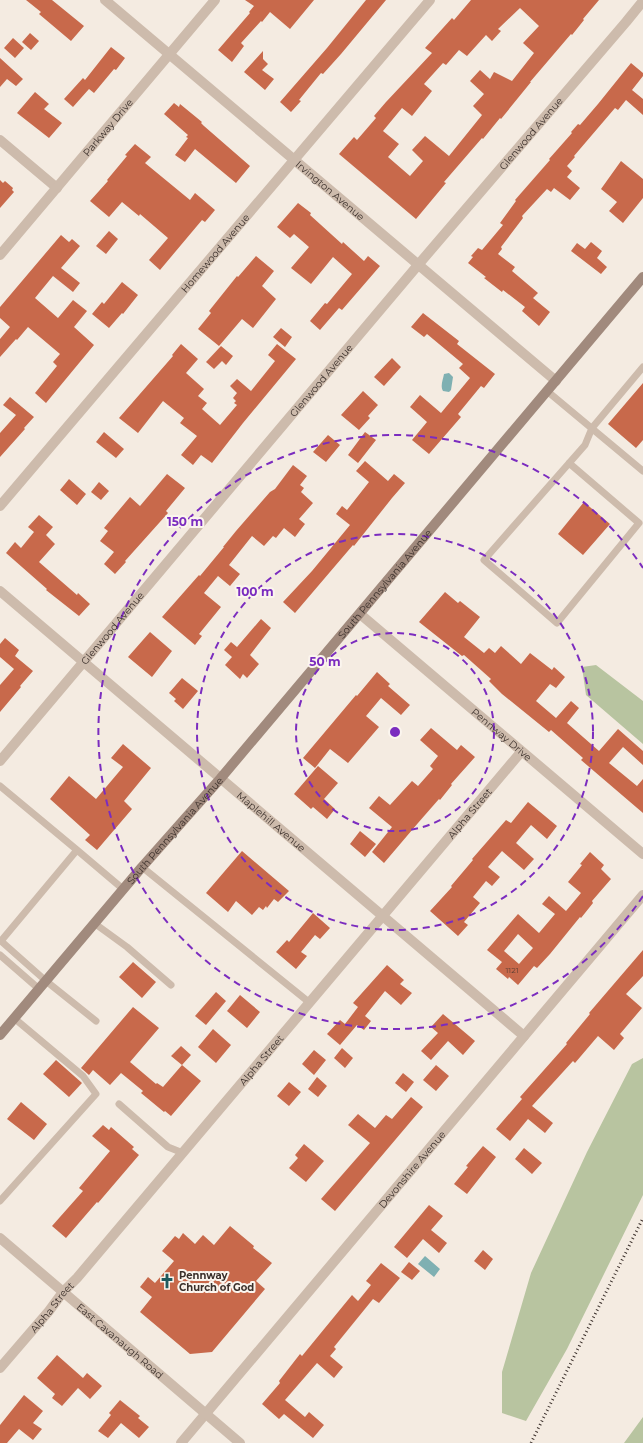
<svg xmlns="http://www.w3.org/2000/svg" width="643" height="1443" viewBox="0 0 643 1443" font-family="Montserrat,sans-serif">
<rect width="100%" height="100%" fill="#f4ebe1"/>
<path fill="#b8c4a0" d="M596 665 643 701V744L586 695 582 667Z
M643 1058V1195L567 1349 526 1421 502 1413V1372L531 1273 587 1152 632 1064Z
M643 1417V1443H624Z"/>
<path fill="#7fb0b2" d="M449 373 453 377 451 390 449 392 443 391C440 386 443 380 444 374Z
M425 1256 440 1269 434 1277 418 1264Z"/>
<path fill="#c8694b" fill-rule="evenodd" d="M26 0H52L84 26 71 41 39 14 41 12Z
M245 0H314L290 29 270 12 262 22 261 21 241 43 244 46 232 62 218 50 250 13 249 12 254 6Z
M366 0H386L341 54 323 74 321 73 299 100 301 101 291 112 280 102 327 48Z
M471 0H599L583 19 584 20 572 35 571 34 530 82H531L501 119 500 118 483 139 482 138 444 182 446 183 416 219 339 154 354 137 357 140 376 118 374 116 386 102 432 53 425 48 452 18 454 20ZM520 8 539 26 523 43 534 53 512 81 494 72 490 79 480 70 470 81 484 94 473 106 482 115 449 156 425 136 412 150 423 161 410 176 388 157 399 144 383 131 402 108 412 116 432 91 424 84 443 63 446 65 459 50 467 56 486 35 492 41 501 31 498 29Z
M30 33 39 41 31 50 22 42Z
M13 38 24 48 15 58 4 48Z
M111 47 125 58 116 70 114 69 94 93 89 89 73 107 64 99 83 78 85 80Z
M263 51V59L268 64 262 70 274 79 265 90 244 72Z
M0 58 23 79 16 86 7 79 0 87Z
M631 63 643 73V76L632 90 643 99V115L626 100 618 110 615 108 574 156 575 157 567 166 572 171 567 177 580 188 570 200 554 188 551 192 547 189 522 216 523 218 501 247 502 249 498 254 515 267 512 271 538 293 533 298 550 312 539 326 522 311 525 307 503 290 502 292 484 278 486 277 468 263 473 257 471 256 478 248 482 250 503 225 500 223 516 201 515 200 550 160 549 159 572 133 571 132 578 124 580 125 598 104Z
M35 92 49 104 44 109 62 123 49 138 17 113Z
M174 103 179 107 180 104 202 122 201 123 204 126 250 166 236 183 195 149 185 162 175 155 188 138 186 137 188 135 164 114Z
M135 144 151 157 145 163 190 200 195 193 215 210 205 222 202 220 160 270 149 260 168 238 140 214 139 216 122 202 109 217 90 201 108 181 107 180 127 156 125 155Z
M621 161 643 179V198L623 223 609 211 617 202 601 189Z
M0 180 3 183 5 181 13 188 12 190 14 192 0 208Z
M298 203 311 213 310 215 342 244 343 242 364 261 368 256 380 266 342 310 339 308 320 330 310 321 325 303 327 304 352 274 333 257 311 284 291 268 309 247 294 234 290 238 277 227Z
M109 231 118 239 106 254 96 246Z
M61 235 69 242 72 239 80 246 61 268 80 283 73 292 53 276 35 298 58 318 73 300 87 311 74 327 94 345 46 403 35 393 57 366 53 362 60 354 28 327 17 340 16 339 0 357V339L10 327 0 318V307Z
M591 242 602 251 597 258 607 267 601 274 571 251 577 243 585 249Z
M256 256 274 271 262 286 276 299 253 328 242 319 219 346 198 329 211 313 209 311 237 276 238 277Z
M122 282 138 295 123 314 122 313 109 328 92 314 102 302 104 304Z
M423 313 459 341 457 344 495 374 484 388 481 386 458 414 461 417 429 454 412 440 427 422 410 407 420 395 441 413 470 378 459 368 463 364 427 334 424 337 411 327Z
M281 328 292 337 285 347 273 337Z
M181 344 198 359 186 373 204 389 198 396 207 403 202 409 220 425 237 405 234 403 236 401 233 398 237 393 230 386 237 379 251 391 275 361 268 355 277 344 296 359 243 423 212 463 201 455 193 465 181 455 197 436 180 423 184 418 163 401 138 433 119 418 173 356 172 355Z
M221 346 233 356 226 365 222 361 214 369 206 362Z
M392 358 401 367 384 386 374 377Z
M643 383V440L636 448 608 424Z
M363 391 378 405 368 416 370 418 359 430 341 415Z
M10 397 34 417 24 428 25 429 0 457V433L16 415 3 405Z
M104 432 124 449 116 458 96 442Z
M365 432 376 440 358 463 348 455Z
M328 435 340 445 326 462 313 452Z
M365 461 388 481 394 474 405 483 392 498 354 546 353 545 295 613 283 602 312 571 350 525 336 514 342 506 347 510 369 482 356 471Z
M293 465 307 476 300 485 304 488 301 492 313 503 299 519 305 524 295 537 284 528 276 538 273 536 264 546 252 536 229 565 240 574 230 586 218 576 204 593 221 607 199 634 202 636 195 645 162 617 199 575 200 576 224 547H223L236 531 270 492 275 489Z
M167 474 185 488 166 511 168 513 125 561 126 562 115 574 104 564 114 552 100 541 108 531 104 528 130 497 140 506Z
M69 479 86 494 77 505 60 490Z
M99 482 109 491 101 500 91 492Z
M584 502 610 524 583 555 558 534Z
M39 515 53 527 46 535 55 544 39 562 77 595 78 593 90 604 79 616 46 590 47 589 6 553 15 542 21 548 34 532 28 527Z
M445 592 458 603 460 601 480 617 464 637 484 653 489 648 495 653 501 646 521 664 530 653 552 670 554 667 565 677 556 688 550 684 536 701 556 718 571 701 579 708 567 723 599 751 618 729 643 751V765L623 747 609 763 637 786 643 779V813L581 760 583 758 551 730 549 732 502 694 489 681 491 679 464 655 462 656 419 622Z
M261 619 271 628 250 655 259 664 247 678 243 674 240 679 225 665 232 657 224 650 231 642 237 647Z
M150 632 172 651 152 677 128 657Z
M5 638 19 650 15 656 33 671 20 686 21 687 0 712V685L14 669 0 657V644Z
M377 672 390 684 388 686 410 705 401 715 381 698 366 716 379 727 348 763 330 749 315 768 303 758 356 695 357 696Z
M182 678 198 691 183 709 174 701 176 699 169 693Z
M431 728 457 750 461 745 475 757 451 784 452 785 440 800 439 799 418 823 384 863 372 852 392 827 369 808 379 796 390 805 412 781 418 786 433 769 430 766 438 756 420 740Z
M123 744 151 768 124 801 132 809 97 850 85 840 90 835 50 799 69 776 96 799 123 767 111 758Z
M318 766 338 783 324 799 335 809 327 819 313 807 311 809 294 794Z
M528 802 557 826 547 839 531 825 516 843 534 859 524 870 502 851 488 867 500 877 492 886 486 881 473 897 480 903 464 922 468 925 458 936 430 911 452 887 451 886 473 860 472 859 506 820 511 823Z
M360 831 376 844 365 857 350 844Z
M242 851 289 891 278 902 274 899 267 908 266 906 263 910 259 907 252 915 236 901 228 912 206 893Z
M590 852 604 865 601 869 611 879 592 901 593 903 581 918 580 917 550 954 537 968 534 966 518 985 509 977 508 979 496 969 502 962 487 950 518 914 539 933 555 914 542 904 549 896 566 911 581 893 568 882 582 865 580 864ZM518 934 533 948 519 964 504 951Z
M313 913 330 928 320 939 315 935 301 952 307 956 296 969 276 952 287 940 289 942Z
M643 950V976L626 994 642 1008 620 1034 624 1038 614 1050 598 1036 575 1063 573 1061 532 1106 553 1123 545 1133 528 1119 510 1141 496 1129 522 1099 520 1097 567 1044 566 1043 590 1014 589 1013Z
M133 962 156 982 142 998 119 977Z
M387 965 404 980 400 984 412 993 401 1005 385 991 365 1016 371 1021 364 1030 357 1025 340 1045 327 1034 340 1020 345 1024 358 1007 353 1003Z
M216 992 226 1001 206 1025 195 1016Z
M240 995 260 1012 247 1028 227 1011Z
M133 1007 159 1028 130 1062 156 1084 157 1083 163 1087 182 1065 171 1056 181 1046 191 1055 182 1065 201 1081 171 1116 165 1111 164 1112 141 1093 143 1091 121 1073 110 1085 93 1070 89 1075 81 1068Z
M443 1014 475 1041 463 1055 448 1041 431 1060 421 1051 438 1033 431 1027Z
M213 1029 231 1045 216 1063 198 1047Z
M342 1048 353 1058 345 1068 334 1058Z
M314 1050 326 1060 314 1075 302 1064Z
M56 1060 82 1083 69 1097 43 1074Z
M436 1065 449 1076 436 1091 423 1080Z
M403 1073 414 1082 406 1092 395 1083Z
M317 1077 327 1086 318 1097 308 1089Z
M289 1082 301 1092 289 1106 277 1096Z
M411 1097 423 1107 335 1211 321 1199 370 1143 348 1125 358 1114 375 1128 386 1115 392 1119Z
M21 1102 47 1124 34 1140 7 1119Z
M103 1125 109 1130 111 1127 134 1147 132 1149 139 1155 98 1203 97 1202 66 1238 52 1226 83 1191 79 1188 110 1151 92 1136Z
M304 1144 324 1161 306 1182 289 1168 298 1158 295 1155Z
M483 1146 496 1157 467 1194 454 1184 468 1167 466 1166Z
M524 1148 542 1163 532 1174 515 1159Z
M429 1205 443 1216 431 1230 447 1243 439 1253 423 1239 407 1258 394 1247Z
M230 1226 254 1246 253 1248 272 1263 256 1281 265 1289 212 1352 190 1354 140 1312 152 1297 140 1287 148 1277 155 1283 174 1261 162 1251 175 1236 179 1239 183 1233 195 1244 203 1235 214 1245Z
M483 1250 493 1259 485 1270 474 1261Z
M409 1262 420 1271 412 1280 401 1272Z
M381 1263 400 1278 379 1303 373 1299 334 1347 336 1349 330 1356 343 1367 334 1378 317 1363 285 1400 305 1417 309 1412 324 1425 313 1438 284 1414 279 1419 262 1404 280 1383 279 1381 300 1354 302 1356 352 1295 358 1301 371 1285 366 1281Z
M57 1355 83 1378 87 1373 102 1386 90 1399 78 1388 62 1406 52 1398 55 1394 37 1378Z
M24 1395 43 1411 33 1423 42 1429 33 1440 19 1429 7 1443H0V1425Z
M120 1400 140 1416 138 1418 149 1427 139 1438 121 1423 108 1438 98 1431 111 1415 109 1413Z"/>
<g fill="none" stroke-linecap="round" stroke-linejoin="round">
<path stroke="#cdbbac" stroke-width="7" d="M547 391 643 471
M569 463 639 523 557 623 484 560 585 445 592 428 643 367
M0 786 77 850
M142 867 310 1003
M94 923 127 947 171 985
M0 955 39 989
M96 1021 46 981 1 941 77 850 123 889
M119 1104 168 1147 183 1153
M0 1201 96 1094 83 1076 14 1018"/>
<g stroke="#cdbbac" stroke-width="10">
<path id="s1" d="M105 0 556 381"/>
<path d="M0 140 57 188"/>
<path id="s2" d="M0 255 215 0"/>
<path id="s3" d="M0 506 430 0"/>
<path id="s4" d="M0 591 524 1036"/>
<path id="s5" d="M360 614 643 854"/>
<path id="s6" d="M0 761 418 265 626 22 643 1"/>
<path id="s7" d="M0 1368 49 1311 63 1292 77 1278 521 752"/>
<path id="s8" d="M181 1443 643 895"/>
</g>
<path stroke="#cdbbac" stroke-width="10" id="s9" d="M0 1238 240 1443"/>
<path stroke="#a18a7d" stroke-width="10" id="s10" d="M0 1035 142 867 220 779 643 277"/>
<path stroke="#3b302b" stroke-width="3" stroke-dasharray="1 3" stroke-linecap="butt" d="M531 1443 643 1218"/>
</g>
<g fill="none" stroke="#7b2cbf" stroke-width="2" stroke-dasharray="7 5">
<circle cx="395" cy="732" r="99"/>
<circle cx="395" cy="732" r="198"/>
<path d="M643 896A297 297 0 1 1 643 568"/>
</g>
<defs>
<g id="church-bare" transform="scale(1.2)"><path d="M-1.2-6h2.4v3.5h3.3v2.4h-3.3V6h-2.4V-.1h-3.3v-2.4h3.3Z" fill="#1f5a5e" stroke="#fbf5ee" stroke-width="2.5" paint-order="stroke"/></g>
</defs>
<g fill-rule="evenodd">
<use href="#church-bare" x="167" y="1281"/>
</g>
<g text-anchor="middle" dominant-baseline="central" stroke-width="4" stroke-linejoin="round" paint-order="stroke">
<g font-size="8" fill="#5e3e33">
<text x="512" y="970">1121</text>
</g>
<g font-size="10" fill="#3b302b" stroke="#fbf5ee">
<text stroke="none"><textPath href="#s2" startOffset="167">Parkway Drive</textPath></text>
<text stroke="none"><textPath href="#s6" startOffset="822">Glenwood Avenue</textPath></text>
<text stroke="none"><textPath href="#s1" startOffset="295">Irvington Avenue</textPath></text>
<text stroke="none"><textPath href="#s3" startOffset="332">Homewood Avenue</textPath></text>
<text stroke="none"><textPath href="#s6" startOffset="498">Glenwood Avenue</textPath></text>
<text stroke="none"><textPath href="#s10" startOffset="593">South Pennsylvania Avenue</textPath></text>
<text stroke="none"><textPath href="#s6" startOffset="174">Glenwood Avenue</textPath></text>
<text stroke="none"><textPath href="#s5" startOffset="186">Pennway Drive</textPath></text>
<text stroke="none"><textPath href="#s7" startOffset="727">Alpha Street</textPath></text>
<text stroke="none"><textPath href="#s4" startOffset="356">Maplehill Avenue</textPath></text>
<text stroke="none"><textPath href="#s10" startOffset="269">South Pennsylvania Avenue</textPath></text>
<text stroke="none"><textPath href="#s7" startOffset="404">Alpha Street</textPath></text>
<text stroke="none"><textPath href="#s8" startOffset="358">Devonshire Avenue</textPath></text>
<text stroke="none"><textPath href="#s7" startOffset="80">Alpha Street</textPath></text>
<text stroke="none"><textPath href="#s9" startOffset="158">East Cavanaugh Road</textPath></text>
</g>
<g font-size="10" font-weight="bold" fill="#3b302b" stroke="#fbf5ee" text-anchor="start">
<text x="179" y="1275">Pennway<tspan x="179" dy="12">Church of God</tspan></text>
</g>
</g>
<circle cx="395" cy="732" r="6" fill="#7b2cbf" stroke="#fbf5ee" stroke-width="2"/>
<g font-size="12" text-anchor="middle" font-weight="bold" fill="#7b2cbf" stroke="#fbf5ee" stroke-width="4" stroke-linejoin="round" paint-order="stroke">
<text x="185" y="526">150 m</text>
<text x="255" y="596">100 m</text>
<text x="325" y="666">50 m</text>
</g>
</svg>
